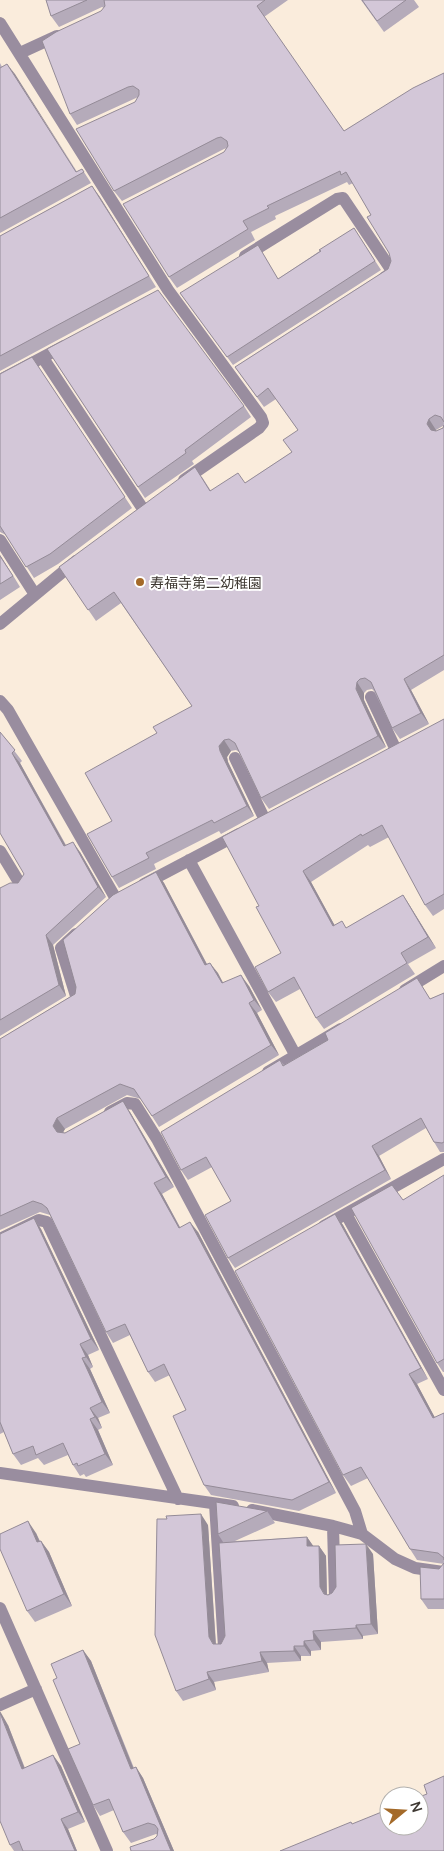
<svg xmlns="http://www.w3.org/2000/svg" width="444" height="1851" viewBox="0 0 444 1851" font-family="Manrope,'Noto Sans JP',sans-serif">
<rect width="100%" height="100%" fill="#faecdc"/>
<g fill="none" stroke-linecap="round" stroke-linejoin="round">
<path stroke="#998d9f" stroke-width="12" d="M0 23 168 290 261 417 263 423 259 428 184 480
M20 53 57 36
M245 256 337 199 343 198 390 268 391 273 384 278
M43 358 143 509
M0 380 64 346
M0 540 34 593
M0 624 76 561
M371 697 396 750
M0 701 8 710 116 899
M235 758 265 820
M0 851 22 887
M189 860 296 1056
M144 884 239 834
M405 990 444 966
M68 1006 76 1000V996L61 948 76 934
M268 1072 341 1029
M110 1112 127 1103 135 1104 157 1139 355 1511 362 1534
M346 1214 444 1390
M324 1226 444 1159
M0 1239 39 1220 47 1222 178 1499
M0 1473 233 1506
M215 1504 224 1647
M252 1510 333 1526 362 1534 395 1559 415 1568 444 1572
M333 1526 335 1597
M0 1608 107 1851
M0 1705 36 1689"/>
</g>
<path fill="#b5abba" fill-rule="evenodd" d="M46 0H288L264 17 344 131 444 73V670L411 690 429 724 400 739 392 728 374 691 372 689 367 690 364 693V700L386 747 269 809 261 798 239 752 236 750 231 751 227 757 228 762 254 816 221 834 219 831 154 864 156 869 119 888 112 877V821L157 733 192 706 121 603 96 621 59 567 202 477 211 491 245 483 292 452 298 430 276 399 264 407 235 367 388 269 391 261 389 253 371 215 353 183 349 185 347 182 275 216 276 219 251 232 255 240 177 288 169 277 224 152 227 148 224 149 122 201 114 191 135 102 138 97 136 98 77 125 70 114 101 11 104 8 102 7 59 27 51 16ZM443 426H444L443 428 436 431V430Z
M361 0H414L419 7 384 32Z
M0 63 2 67 7 64 77 172 82 169 91 183 0 233Z
M92 186 156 287 0 371V236Z
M354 228 381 270 233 365 180 293 263 254 278 279Z
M47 349 244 406 251 417 192 461 194 464 145 498Z
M32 357 132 508 58 564 34 578 6 535 0 532V374Z
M0 555 20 587 0 600Z
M444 719V909L433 916 425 905 389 837 370 847 368 845 311 882 335 926 347 928 403 895 410 906 436 948 408 964 415 974 324 1029 316 1018 300 989 276 1002 268 992 281 953 259 906 440 721Z
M0 732 22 761 20 763 66 845 80 852 106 897 53 945 66 996 0 1036V888L18 883 24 874Z
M156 872 164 883 207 964 210 963 223 983 249 986 262 1010 257 1013 279 1055 159 1127 141 1099 127 1095 65 1129 63 1132 65 1133 130 1112 174 1187 162 1194 180 1227 198 1232 336 1493 299 1511 211 1495 204 1485 186 1410 170 1375 155 1382 148 1372 130 1335 113 1343 106 1332 50 1215 40 1212 0 1230V1039L75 994Z
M417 978 430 999 444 993V1152H440L434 1142 426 1128 379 1156 391 1179 235 1268 228 1258 231 1201 212 1167 188 1180 181 1170 280 1060 284 1065 328 1040Z
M444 1175V1372H443L437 1363 403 1200Z
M335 1214 343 1225 428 1379 417 1384 435 1418 444 1413V1609H428L421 1599 439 1569 444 1564 417 1560 410 1549 368 1478 351 1486 343 1475Z
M34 1218 41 1229 99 1350 88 1355 93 1367 90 1369 110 1413 98 1418 102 1428 98 1430 113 1465 86 1477 84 1474 80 1476 73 1465 68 1455 44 1465 38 1458 21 1465 13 1454 4 1432 0 1434V1234Z
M267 1511 275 1523 235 1541 307 1537 313 1546H319L326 1556 327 1595 332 1593 373 1554 378 1634 363 1636V1639L321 1642V1650L311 1651V1656H301V1661L267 1663 269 1672 214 1682 216 1690 183 1701 176 1691 208 1525 216 1644H221L225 1636 223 1542 218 1534Z
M36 1533 40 1541H41L49 1552 72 1606 35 1622 27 1611Z
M83 1650 91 1661 134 1768 136 1767 143 1778 174 1851H131L154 1839 157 1836V1834H156L131 1843 123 1832 114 1810 100 1816 93 1805 80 1744 57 1678Z
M8 1725 25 1768 53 1755 61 1766 85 1822 68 1829 77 1851H14L10 1845Z"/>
<path fill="#948b97" d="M7 64 15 74 79 175Z
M92 186 100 197 156 287 149 276Z
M429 419 436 430 435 434 431 430 427 424Z
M0 555 20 587 0 556Z
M404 679 411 690 429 724 421 713Z
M357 682 364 693V700L386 747 378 736 356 689Z
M224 740 231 751 227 757 228 762 254 816 247 806 220 751 219 746Z
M12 753 20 763 72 857 64 846Z
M73 842 80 852 106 897 98 887Z
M303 871 311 882 341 937 333 926Z
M156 872 164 883 213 976 205 965Z
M403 895 410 906 436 948 428 937Z
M46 935 53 945 66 996 59 985Z
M210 963 218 973 229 994 222 983Z
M241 975 249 986 262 1010 254 1000Z
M249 1003 257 1013 279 1055 271 1045Z
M123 1101 130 1112 174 1187 166 1177Z
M57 1118 65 1129 61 1136 57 1132 53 1126Z
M372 1146 379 1156 391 1179 385 1170Z
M154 1183 162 1194 186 1239 179 1228Z
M335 1214 343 1225 428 1379 421 1368Z
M34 1218 41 1229 99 1350 91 1339Z
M190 1222 198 1232 336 1493 329 1482Z
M80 1344 88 1355 93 1367 86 1357Z
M82 1358 90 1369 110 1413 102 1402Z
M409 1374 417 1384 441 1429 433 1418Z
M90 1408 98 1418 102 1428 95 1417Z
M90 1419 98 1430 113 1465 105 1454Z
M201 1514 208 1525 216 1648 209 1637Z
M28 1521 36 1533 45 1554 37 1542Z
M307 1537 314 1547 307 1546Z
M41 1541 49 1552 72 1606 64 1594Z
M366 1544 373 1554 378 1634 371 1624Z
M319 1546 326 1556 327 1598 331 1604 320 1587Z
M356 1625 363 1636V1639L356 1628Z
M313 1631 321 1642V1650L314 1640Z
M304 1641 311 1651V1656L304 1646Z
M294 1646 301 1656V1661L294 1651Z
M83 1650 91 1661 138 1780 131 1769Z
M260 1652 267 1663 269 1672 262 1661Z
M207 1672 214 1682 216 1690 209 1679Z
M0 1711 8 1725 29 1780 22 1769 0 1713Z
M53 1755 61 1766 85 1822 78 1812Z
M136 1767 143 1778 174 1851H171Z
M61 1819 68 1829 77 1851H75Z"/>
<path fill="#d3c7d8" stroke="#948b97" d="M46 0H87L51 16Z
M104 0H265L257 6 344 131 413 88 444 73V422L441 417 435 415 429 419 427 424 431 430 436 431 443 428 444 425V655L404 679 421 713 392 728 371 682 365 678 360 679 357 682 356 689 378 736 261 798 235 743 229 739 224 740 219 746 220 751 247 806 214 823 212 820 146 853 149 858 112 877 87 834 112 821 85 773 157 733 153 727 192 706 114 592 88 610 59 567 195 467 210 491 238 473 245 483 292 452 283 440 298 430 268 388 257 397 235 367 388 269 391 261 389 253 367 217 371 215 346 172 341 175 340 171 267 206 269 208 243 221 248 229 169 277 123 204 224 152 228 146 227 141 221 137 217 138 114 191 76 129 135 102 139 95V90L133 86 128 87 70 114 42 41 56 32 101 11 105 6Z
M362 0H406L377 21Z
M7 64 76 172 82 169 84 172 0 218V68Z
M92 186 149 276 0 356V236Z
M354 228 375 261 227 357 180 293 258 245 278 279 321 251 319 250Z
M158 290 244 406 185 450 186 453 138 487 47 349Z
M32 357 125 497 50 554 26 567 0 526V374Z
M0 556 13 576 0 584Z
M444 719V894L425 905 382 825 362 836 361 834 303 871 333 926 342 921 346 928 403 895 428 937 401 953 407 963 316 1018 294 977 268 992 255 967 281 953 256 907 259 906 222 837Z
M0 732 15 750 12 753 64 846 73 842 98 887 46 935 59 985 0 1020V888L10 883H18L24 874 0 833Z
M156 872 205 965 210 963 222 983 241 975 254 1000 249 1003 271 1045 152 1116 134 1089 120 1084 57 1118 53 1126 57 1132 65 1133 123 1101 166 1177 154 1183 179 1228 190 1222 329 1482 292 1500 204 1485 173 1416 186 1410 164 1364 148 1372 125 1324 106 1332 47 1208 42 1204 33 1201 0 1216V1039L75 994 76 987 63 940 113 895Z
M417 978 430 999 444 993V1142L442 1143 434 1142 421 1118 372 1146 385 1170 228 1258 205 1215 231 1201 206 1157 181 1170 161 1132 280 1060 283 1066 328 1040 325 1033Z
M444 1175V1359L437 1363 351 1208 392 1185 403 1200Z
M335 1214 421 1368 409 1374 433 1418 444 1413V1560V1558L438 1553 410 1549 361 1467 343 1475 235 1271Z
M34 1218 91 1339 80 1344 86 1357 82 1358 102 1402 90 1408 95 1417 90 1419 105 1454 78 1466 77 1463 73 1465 63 1443 36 1455 33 1446 13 1454 0 1422V1234Z
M216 1502 267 1511 218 1534Z
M201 1514 209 1637 213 1644H221L225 1636 219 1543 307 1537V1546H319L320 1587 324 1594 328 1595 332 1593 336 1587 335 1545 366 1544 371 1624 356 1625V1628L313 1631 314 1640 304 1641V1646H294V1651L260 1652 262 1661 207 1672 209 1679 176 1691 155 1635 157 1519H167L166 1516Z
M28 1521 37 1542 41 1541 64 1594 27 1611 0 1549V1534Z
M444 1563V1599H421L420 1567 439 1569Z
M83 1650 131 1769 136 1767 171 1851H131L130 1847 154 1839 157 1836 158 1829 155 1825 148 1823 123 1832 109 1799 93 1805 68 1749 80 1744 53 1680 57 1678 51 1664Z
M0 1713 22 1769 53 1755 78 1812 61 1819 75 1851H23L19 1841 10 1845 0 1821Z
M444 1776V1851H280L351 1822 352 1824 389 1809V1826H419V1797L427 1794 424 1785Z"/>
<circle fill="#a46a29" stroke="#fff" stroke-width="2" cx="140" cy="582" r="5"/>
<g text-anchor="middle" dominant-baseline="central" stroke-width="4" stroke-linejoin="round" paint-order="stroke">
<g font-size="14" fill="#3f3933" stroke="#fff" text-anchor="start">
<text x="150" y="582">寿福寺第二幼稚園</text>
</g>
</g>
<g transform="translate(404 1811) rotate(72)"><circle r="24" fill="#ffffff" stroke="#b2b0ad"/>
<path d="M0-4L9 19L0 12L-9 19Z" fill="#a46a29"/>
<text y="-8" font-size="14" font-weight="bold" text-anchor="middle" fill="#3f3933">N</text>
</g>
</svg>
